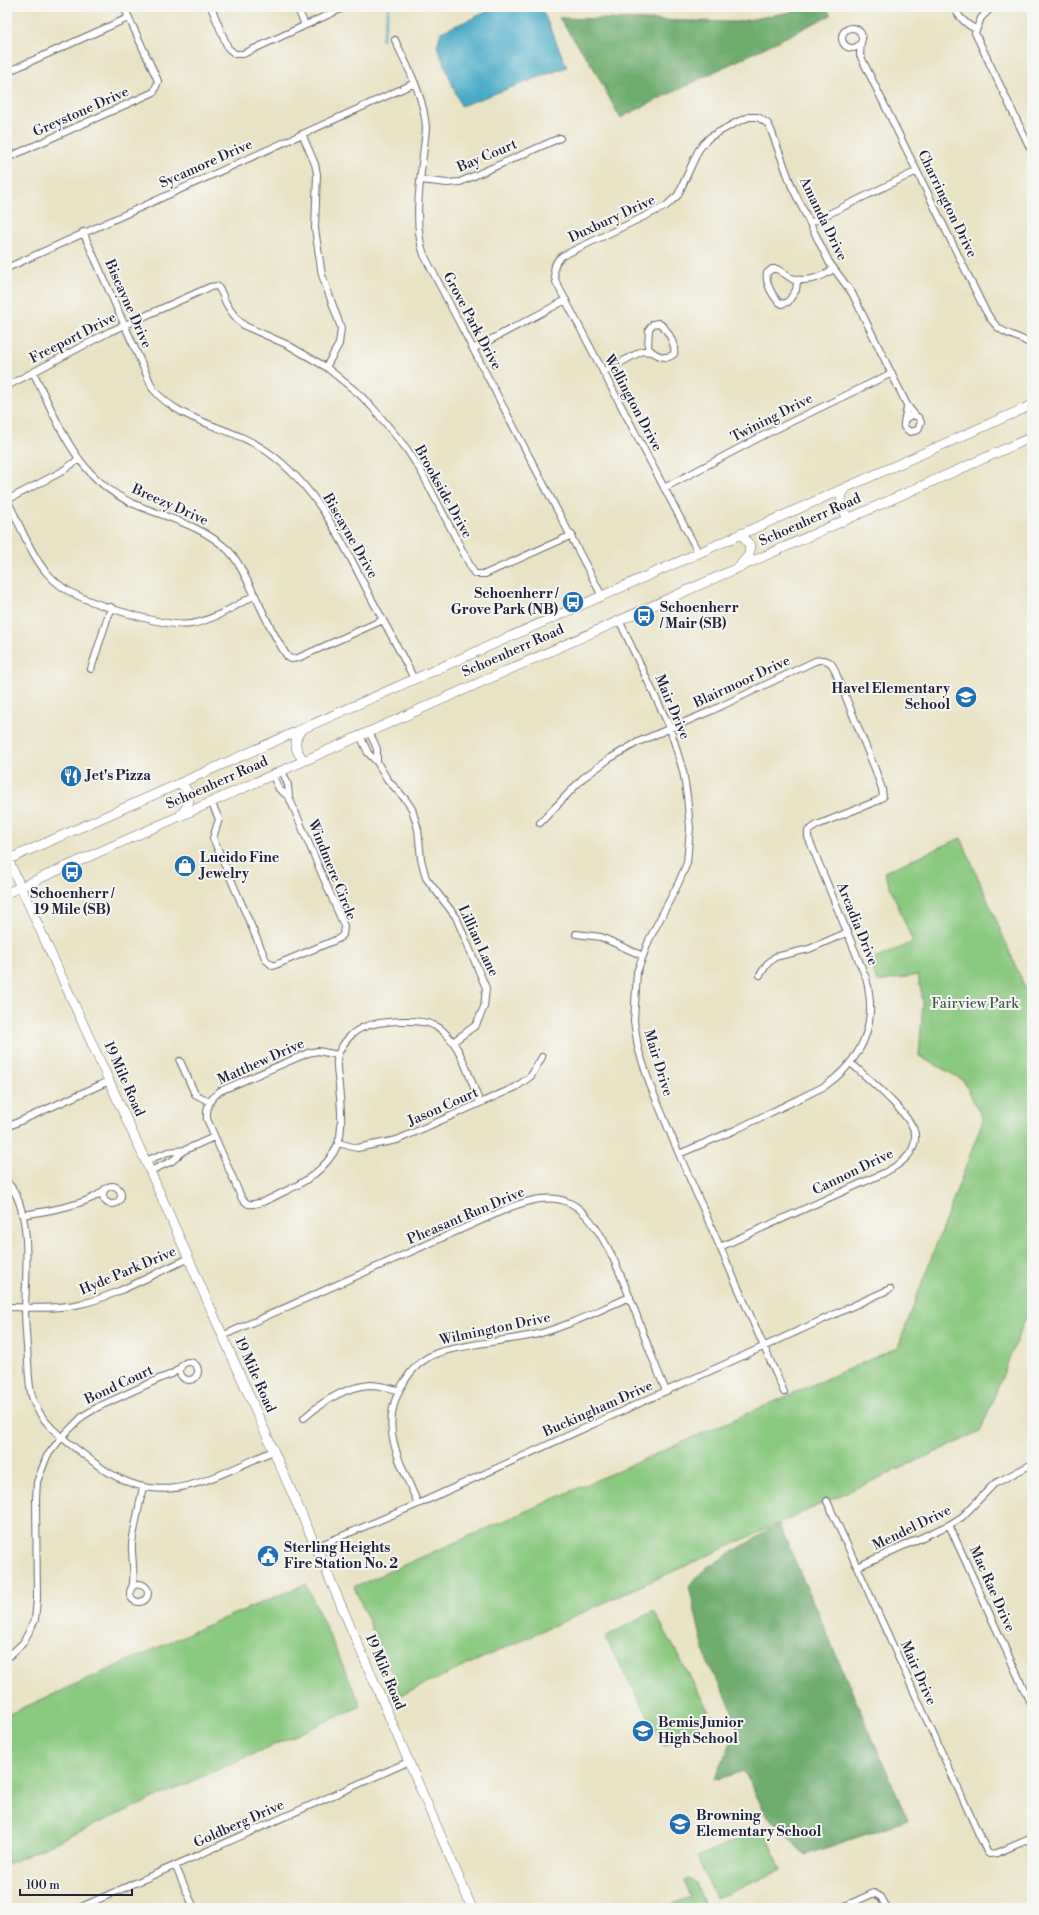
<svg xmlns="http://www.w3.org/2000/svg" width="1039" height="1915" viewBox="0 0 1039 1915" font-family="'Libre Bodoni',serif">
<rect width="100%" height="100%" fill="#f6f6f2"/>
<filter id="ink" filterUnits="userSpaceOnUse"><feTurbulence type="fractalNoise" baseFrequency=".025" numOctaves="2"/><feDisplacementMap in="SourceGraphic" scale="8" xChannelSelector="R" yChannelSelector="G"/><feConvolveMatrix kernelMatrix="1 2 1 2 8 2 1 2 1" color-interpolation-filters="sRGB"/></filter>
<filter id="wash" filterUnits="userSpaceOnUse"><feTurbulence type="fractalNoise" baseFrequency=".012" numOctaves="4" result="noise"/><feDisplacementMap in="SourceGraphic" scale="16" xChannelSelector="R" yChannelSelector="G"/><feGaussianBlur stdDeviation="0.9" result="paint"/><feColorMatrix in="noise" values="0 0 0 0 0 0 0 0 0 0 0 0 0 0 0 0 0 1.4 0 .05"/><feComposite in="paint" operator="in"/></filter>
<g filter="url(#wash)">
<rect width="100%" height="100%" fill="#e9e3c5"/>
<path fill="#89c87f" stroke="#56755d" d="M961 838 1032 1004V1302L980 1432 401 1695 354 1587 898 1347 983 1120 963 1080 919 1056 923 1002 918 975 878 982 868 962 913 942 884 872Z
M306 1584 361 1706 7 1864V1715L210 1624Z
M654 1611 713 1719 664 1746 605 1637Z
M763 1828 781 1870 716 1899 697 1857Z
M688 1879 696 1883 704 1903 693 1908H663L690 1897 684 1881Z"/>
<path fill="#6eac6e" stroke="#486754" d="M818 7H825L831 15 620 118 593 67 559 18 736 22Z
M779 1524 908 1820 805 1855 765 1813 744 1771 714 1780 737 1731 731 1708 706 1659 689 1586 706 1568Z"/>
<path fill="#46aac6" stroke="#346680" d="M498 7H541L567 67 461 106 437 46 441 32Z"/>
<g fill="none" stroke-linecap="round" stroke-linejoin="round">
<path stroke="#46aac6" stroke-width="2" d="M382 40 389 7"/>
</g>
</g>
<g filter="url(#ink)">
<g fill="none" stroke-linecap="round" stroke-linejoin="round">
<g stroke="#68666b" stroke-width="8">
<path id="street" d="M211 7 228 48 235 54H243L345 7
M297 7 305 25
M955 7C956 15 968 26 976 29
M992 7 981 18 975 33 1032 152
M842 38a10 10 0 1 1 20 0a10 10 0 1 1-20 0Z
M395 40C408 68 424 96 426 128 423 166 411 219 424 255L602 596
M861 42 860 55 984 308C988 315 992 323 1000 329 1010 336 1022 337 1032 345
M7 72 128 18
M302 134 315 164 317 174 315 229 322 275 341 328 339 344 326 367
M7 158 154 92 158 81 124 7
M421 180 447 183 460 182 560 138
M810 223 917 171
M83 232 153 389C182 424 232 426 268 452 318 488 343 543 370 596 385 624 400 651 414 679
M7 268 415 83
M772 269H777L797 282 796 290 788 302 782 304C773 299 765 282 767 273Z
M792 278C807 283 821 278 833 269
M658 323C667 327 676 345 674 354 666 361 655 355 648 348L649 329 653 324Z
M473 349 566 300
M33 372C60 425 75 477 134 504 167 518 202 525 229 551 237 559 243 572 248 582 260 604 273 637 288 657L291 659 298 658 383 620
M603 372 642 351 652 352
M7 386 109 332 210 287 217 286C222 291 223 297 226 303 231 312 237 320 245 326L288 345 326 367 359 394 373 408 406 448 421 471 474 573 477 574H485L572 535
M905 419 912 415 918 417 921 422 918 430 910 432 904 427C903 420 907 413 907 405
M664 488 766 434 892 373
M7 500C19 522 30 553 46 572 53 580 62 588 72 593 96 605 166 628 191 624 214 620 235 606 255 595
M7 500 61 472 79 459
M698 552 556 282C553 271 553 263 562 256L666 206 678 195 698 151 703 144 710 137 737 122 749 117H758L768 124 771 130 792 187 829 262 852 293 907 405 915 415
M619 620 670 728 683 771 687 796 690 828 687 863 678 884 649 940 637 972 634 1021 638 1048 650 1085 679 1154 784 1392
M91 669 111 607
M369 731 377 749V762
M360 735 368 753 377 762 387 779 406 800 412 809 418 829 421 859 426 878 456 917 486 988 484 1007 476 1025 453 1042
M272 774 279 789 289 797 288 785 282 770
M211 802 219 819 213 838 266 960 273 966 338 939 343 935 344 926 289 797
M540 823 583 778 609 759 638 742 713 710 815 661C823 659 828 659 833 666L875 769 882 789 883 797 877 801 817 825 808 831V837L866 978C878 1023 863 1059 825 1086L735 1130 679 1154
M576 934 601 937 643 956
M760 975 767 964 775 957 809 949 848 932
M338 1055 318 1051 308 1053 220 1091C210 1099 206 1106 207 1119L242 1199 248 1204C261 1206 278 1194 290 1189 311 1179 335 1161 340 1136 343 1119 340 1101 339 1085 338 1076 335 1063 338 1055 342 1043 353 1031 364 1027 378 1021 419 1018 433 1025 437 1026 442 1030 445 1033 462 1048 471 1082 480 1103
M180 1061 195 1094 210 1102
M7 1127 109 1081
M338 1143 357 1148 397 1140 516 1087 531 1076 542 1057
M185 1150 214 1137
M145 1161 168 1152 185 1150 172 1161 150 1171
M7 1182C33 1208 26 1274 25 1308 25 1326 27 1344 28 1362 29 1379 29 1397 39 1412 50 1430 70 1444 87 1457 157 1515 202 1482 273 1451
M103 1195a9 9 0 1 1 18 0a9 9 0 1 1-18 0Z
M22 1215C43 1212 90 1205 104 1190
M720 1247 884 1173C899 1165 917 1154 915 1134 912 1115 866 1077 851 1063
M7 1307C32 1308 56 1309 80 1304 115 1297 154 1273 188 1259
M222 1336 511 1207C530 1200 551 1194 570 1203 608 1221 636 1317 651 1354 656 1367 661 1379 666 1391
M180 1371a9 9 0 1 1 18 0a9 9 0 1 1-18 0Z
M304 1418C322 1402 346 1387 370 1385 380 1385 389 1388 398 1390
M827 1501 987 1852 989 1854 997 1853 1032 1838
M418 1504C400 1460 375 1424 406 1379 415 1365 428 1355 444 1351 474 1343 504 1341 534 1335 567 1327 599 1310 630 1297
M949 1525 1032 1707
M316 1547 418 1504 890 1289
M857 1567 949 1525 962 1517 994 1484 1032 1464
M130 1593a9 9 0 1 1 18 0a9 9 0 1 1-18 0Z
M132 1587C136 1575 131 1557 132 1543 135 1525 139 1506 143 1487
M7 1658 23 1643 35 1620 37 1599 36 1499 37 1482 47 1456 62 1437 83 1416 98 1407 161 1378 172 1374 181 1367
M175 1865 194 1908
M79 1908 408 1762
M841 1908 874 1893 881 1897 887 1908"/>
</g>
<g stroke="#68666b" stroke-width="10">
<path id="secondary" d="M845 488C839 499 839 508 849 518
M741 533 750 546 749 555 741 564
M302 729C293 740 294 750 304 760
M180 783C192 793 192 803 181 814
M7 857 150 1171 316 1547 472 1908
M7 860 1032 405
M7 893 1032 437"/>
</g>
<use href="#street" stroke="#fff" stroke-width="6"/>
<use href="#secondary" stroke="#fff" stroke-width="9"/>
</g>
</g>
<defs>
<g id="bus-disc" transform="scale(1.15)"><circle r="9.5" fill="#1f6fb2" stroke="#f6f6f2"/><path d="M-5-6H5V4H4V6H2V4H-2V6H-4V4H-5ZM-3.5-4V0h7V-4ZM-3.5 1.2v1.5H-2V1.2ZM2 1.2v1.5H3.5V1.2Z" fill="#fff"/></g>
<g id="school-disc" transform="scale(1.15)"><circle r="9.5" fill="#1f6fb2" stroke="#f6f6f2"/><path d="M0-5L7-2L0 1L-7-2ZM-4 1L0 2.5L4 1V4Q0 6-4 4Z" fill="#fff"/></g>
<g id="restaurant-disc" transform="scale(1.15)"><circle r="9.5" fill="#1f6fb2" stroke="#f6f6f2"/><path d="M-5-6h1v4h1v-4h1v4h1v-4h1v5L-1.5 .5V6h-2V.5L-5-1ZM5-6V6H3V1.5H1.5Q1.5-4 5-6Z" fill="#fff"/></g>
<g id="shop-disc" transform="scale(1.15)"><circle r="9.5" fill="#1f6fb2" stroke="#f6f6f2"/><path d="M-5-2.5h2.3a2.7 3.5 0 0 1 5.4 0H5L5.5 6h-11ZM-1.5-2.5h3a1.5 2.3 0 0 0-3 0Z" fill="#fff"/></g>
<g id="civic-disc" transform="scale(1.15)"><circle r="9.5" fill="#1f6fb2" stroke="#f6f6f2"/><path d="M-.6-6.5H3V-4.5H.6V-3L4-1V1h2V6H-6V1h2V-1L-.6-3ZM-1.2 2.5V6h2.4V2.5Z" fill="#fff"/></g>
</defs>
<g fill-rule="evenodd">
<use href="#bus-disc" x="573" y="602"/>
<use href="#bus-disc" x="644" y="616"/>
<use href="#school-disc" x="966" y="697"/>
<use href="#restaurant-disc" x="71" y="776"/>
<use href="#shop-disc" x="185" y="866"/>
<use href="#bus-disc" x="72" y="872"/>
<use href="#civic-disc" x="268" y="1556"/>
<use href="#school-disc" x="643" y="1731"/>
<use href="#school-disc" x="680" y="1824"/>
</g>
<g text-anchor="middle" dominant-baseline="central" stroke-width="4" stroke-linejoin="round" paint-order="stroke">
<g font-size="14" fill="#22223b" stroke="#f6f6f2">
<text transform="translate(81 112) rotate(-24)">Greystone Drive</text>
<text transform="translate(487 156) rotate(-23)">Bay Court</text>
<text transform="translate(206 164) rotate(-24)">Sycamore Drive</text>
<text transform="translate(947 204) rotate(64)">Charrington Drive</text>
<text transform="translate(612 219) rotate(-25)">Duxbury Drive</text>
<text transform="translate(823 219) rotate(64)">Amanda Drive</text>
<text transform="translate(128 304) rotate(66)">Biscayne Drive</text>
<text transform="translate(472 321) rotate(62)">Grove Park Drive</text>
<text transform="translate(73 338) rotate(-27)">Freeport Drive</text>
<text transform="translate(633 403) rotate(62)">Wellington Drive</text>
<text transform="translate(772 418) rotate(-27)">Twining Drive</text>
<text transform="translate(443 492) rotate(61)">Brookside Drive</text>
<text transform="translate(170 505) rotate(24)">Breezy Drive</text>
<text transform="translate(810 520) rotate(-24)">Schoenherr Road</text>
<text transform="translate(350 536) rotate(60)">Biscayne Drive</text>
<text transform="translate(513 651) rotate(-24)">Schoenherr Road</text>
<text transform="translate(742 682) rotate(-25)">Blairmoor Drive</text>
<text transform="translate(672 707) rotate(67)">Mair Drive</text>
<text transform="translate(217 783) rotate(-24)">Schoenherr Road</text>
<text transform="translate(332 870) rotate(68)">Windmere Circle</text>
<text transform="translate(857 924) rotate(68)">Arcadia Drive</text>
<text transform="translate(478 941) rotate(65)">Lillian Lane</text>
<text transform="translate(261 1062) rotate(-24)">Matthew Drive</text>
<text transform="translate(658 1063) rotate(73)">Mair Drive</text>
<text transform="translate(124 1079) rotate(66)">19 Mile Road</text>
<text transform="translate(443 1107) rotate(-24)">Jason Court</text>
<text transform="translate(853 1172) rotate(-26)">Cannon Drive</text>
<text transform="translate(466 1216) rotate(-23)">Pheasant Run Drive</text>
<text transform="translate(128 1271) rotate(-23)">Hyde Park Drive</text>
<text transform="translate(495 1329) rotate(-12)">Wilmington Drive</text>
<text transform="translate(255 1375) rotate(66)">19 Mile Road</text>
<text transform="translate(119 1385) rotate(-25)">Bond Court</text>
<text transform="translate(598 1409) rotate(-24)">Buckingham Drive</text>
<text transform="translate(912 1528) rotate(-26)">Mendel Drive</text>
<text transform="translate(992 1589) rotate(66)">Mac Rae Drive</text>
<text transform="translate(385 1672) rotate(67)">19 Mile Road</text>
<text transform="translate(918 1673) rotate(66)">Mair Drive</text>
<text transform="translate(239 1824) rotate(-24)">Goldberg Drive</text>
</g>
<g font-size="14" font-weight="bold" fill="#22223b" stroke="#f6f6f2" text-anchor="start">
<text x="558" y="594" text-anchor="end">Schoenherr /<tspan x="558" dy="16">Grove Park (NB)</tspan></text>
<text x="660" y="608">Schoenherr<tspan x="660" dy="16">/ Mair (SB)</tspan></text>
<text x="950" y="689" text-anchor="end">Havel Elementary<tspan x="950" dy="16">School</tspan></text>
<text x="86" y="776">Jet's Pizza</text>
<text x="200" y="858">Lucido Fine<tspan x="200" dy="16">Jewelry</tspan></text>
<text x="72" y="894" text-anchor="middle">Schoenherr /<tspan x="72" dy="16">19 Mile (SB)</tspan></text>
<text x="284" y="1548">Sterling Heights<tspan x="284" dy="16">Fire Station No. 2</tspan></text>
<text x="658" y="1723">Bemis Junior<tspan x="658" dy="16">High School</tspan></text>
<text x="696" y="1816">Browning<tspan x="696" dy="16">Elementary School</tspan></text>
</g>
<g font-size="14" fill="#465c53" stroke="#f6f6f2">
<text x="975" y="1004">Fairview Park</text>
</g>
</g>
<rect width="1039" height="1915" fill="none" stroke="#f6f6f2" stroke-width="24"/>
<path d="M20 1889v6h112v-6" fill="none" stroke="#22223b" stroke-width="2"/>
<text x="26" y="1889" font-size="12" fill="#22223b" stroke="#f6f6f2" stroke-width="3" paint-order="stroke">100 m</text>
</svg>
